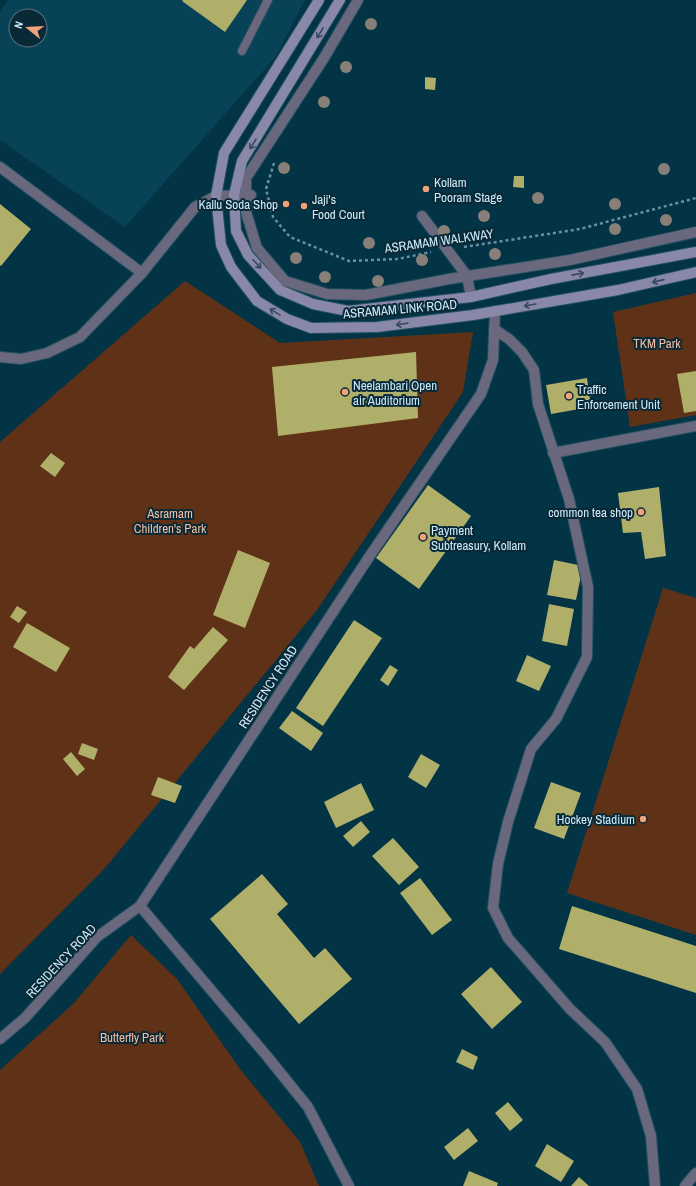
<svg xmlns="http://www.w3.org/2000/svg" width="696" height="1186" viewBox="0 0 696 1186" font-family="'Archivo Narrow',sans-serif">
<rect width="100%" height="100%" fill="#033446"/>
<path fill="#084256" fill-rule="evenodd" d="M8 0H305L276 56 125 227 0 140V12ZM16 16H40V40H16Z"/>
<path fill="#5f3218" d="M185 281 280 343 473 332 463 392 317 610 105 868 0 974V442Z
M696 293V415L630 427 613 312Z
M663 588 696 598V935L567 893Z
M131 935 177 979 240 1069 300 1142 319 1186H0V1070L74 1003Z"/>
<path fill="#b0af69" d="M183 0H247L225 32 182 1Z
M425 77 436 78 435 90 425 89Z
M514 176H524V188L513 187Z
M0 204 31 229 1 266 0 265Z
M416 352 418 418 278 436 272 367Z
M696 371V411L684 413 677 374Z
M587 378 591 407 551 414 546 385Z
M51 453 65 463 55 477 40 466Z
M428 485 471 516 419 589 376 558Z
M659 487 666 556 645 559 641 532 623 533 618 493Z
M238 550 270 563 245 628 213 615Z
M554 560 583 566 576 600 547 595Z
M549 604 574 609 567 646 542 641Z
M17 606 27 612 19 623 10 617Z
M354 620 382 638 323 726 296 708Z
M27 623 70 648 56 672 13 647Z
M213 627 228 640 184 690 168 677 190 646 194 649Z
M527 655 551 666 539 691 516 681Z
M390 665 398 670 388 686 380 680Z
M292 711 323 733 311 751 279 728Z
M82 743 98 749 94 760 78 754Z
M71 752 85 769 77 776 63 759Z
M421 754 440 765 426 788 408 777Z
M158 777 182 786 175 803 151 795Z
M551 782 581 793 564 839 534 828Z
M361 783 374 810 336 828 324 802Z
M361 821 370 832 353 847 343 836Z
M393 838 419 867 399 885 372 856Z
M262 874 288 904 277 914 314 958 325 948 352 979 299 1024 210 919Z
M420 878 452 920 432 935 400 893Z
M572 906 696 946V993L559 949Z
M491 967 522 1002 492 1029 461 994Z
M462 1049 478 1057 473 1070 456 1062Z
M508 1102 523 1120 510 1131 495 1113Z
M468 1128 478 1141 454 1160 444 1147Z
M547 1144 574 1161 561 1182 535 1166Z
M469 1171 498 1183 497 1186H463Z
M579 1177 589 1186H571Z"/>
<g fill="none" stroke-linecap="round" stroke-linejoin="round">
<g stroke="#235162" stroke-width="10">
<path id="service" d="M242 51 268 0"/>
</g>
<g stroke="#235162" stroke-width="12">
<path id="pedestrian" d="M358 0 324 58 246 178V212L257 248 285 281 327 294 366 295 449 279 570 260 696 232"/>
</g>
<g stroke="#235162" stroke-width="12">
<path id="minor" d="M0 167 142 273
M422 216 467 276 471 297
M494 329 509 339 522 352 534 370 538 404 569 499 588 587 587 657 556 719 531 749 508 822 498 864 493 908 508 938 570 1009 605 1042 637 1089 651 1136 655 1186
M0 357 21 359 47 353 80 337 142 273 195 207 216 196 251 195
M553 453 696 426
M140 906 266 1055 308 1107 349 1186
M0 1039 25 1018 97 937 140 906 371 554 481 394 493 360 495 311
M685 1186 696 1173"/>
</g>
<g stroke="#235162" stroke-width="12">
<path id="secondary" d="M319 0 224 153 216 196 221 245 231 267 257 301 287 319 311 328 377 327 473 315 618 290 696 272
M340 0 242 161 234 195 236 231 248 255 280 290 313 304 348 311 471 297 551 279 696 252"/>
</g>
<path stroke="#6990a0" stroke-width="2.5" stroke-dasharray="3 3" stroke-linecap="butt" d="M274 163 266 189 273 217 290 237 349 261 398 259 431 252
M464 247 580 229 696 198"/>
<use href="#service" stroke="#6a687d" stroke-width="8"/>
<use href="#pedestrian" stroke="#6a687d" stroke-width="10"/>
<use href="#minor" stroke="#6a687d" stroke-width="10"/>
<use href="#secondary" stroke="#8a88a9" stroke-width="10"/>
</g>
<g fill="#877f78">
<circle cx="371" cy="24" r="6"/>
<circle cx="346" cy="67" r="6"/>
<circle cx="324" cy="102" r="6"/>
<circle cx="284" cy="168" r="6"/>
<circle cx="664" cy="169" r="6"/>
<circle cx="538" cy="198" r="6"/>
<circle cx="615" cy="204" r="6"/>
<circle cx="484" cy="216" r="6"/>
<circle cx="666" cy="220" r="6"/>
<circle cx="615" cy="229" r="6"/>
<circle cx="444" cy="231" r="6"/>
<circle cx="369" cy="243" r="6"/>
<circle cx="495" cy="254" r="6"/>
<circle cx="296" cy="258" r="6"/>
<circle cx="422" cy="260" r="6"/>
<circle cx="325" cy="277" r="6"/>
<circle cx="378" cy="281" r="6"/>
</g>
<defs><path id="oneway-shaft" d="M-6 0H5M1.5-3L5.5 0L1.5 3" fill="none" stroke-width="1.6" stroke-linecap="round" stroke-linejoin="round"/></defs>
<g stroke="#374a5e">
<use href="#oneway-shaft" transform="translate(320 33) rotate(121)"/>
<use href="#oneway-shaft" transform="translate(253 144) rotate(121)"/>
<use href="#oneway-shaft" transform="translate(257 264) rotate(47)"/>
<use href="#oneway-shaft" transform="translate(578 274) rotate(-11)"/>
<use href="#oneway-shaft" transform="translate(658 281) rotate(167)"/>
<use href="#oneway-shaft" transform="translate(530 305) rotate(170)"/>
<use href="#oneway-shaft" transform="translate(275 312) rotate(-149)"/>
<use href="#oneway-shaft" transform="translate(402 324) rotate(172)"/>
</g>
<g fill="#f0a27a" stroke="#0a2936" stroke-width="1.5">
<circle cx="426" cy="189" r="4"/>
<circle cx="286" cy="204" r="4"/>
<circle cx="304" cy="206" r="4"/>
<circle cx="345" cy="392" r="4"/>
<circle cx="569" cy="396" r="4"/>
<circle cx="641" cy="512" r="4"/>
<circle cx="423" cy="537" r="4"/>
<circle cx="643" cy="819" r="4"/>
</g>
<g text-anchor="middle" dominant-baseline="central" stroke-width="4" stroke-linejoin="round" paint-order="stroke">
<g font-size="13" fill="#cdeaf8" stroke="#0a2936" text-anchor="start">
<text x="434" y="182">Kollam<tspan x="434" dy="15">Pooram Stage</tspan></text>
<text x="312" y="199">Jaji's<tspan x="312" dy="15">Food Court</tspan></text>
<text x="278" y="204" text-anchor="end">Kallu Soda Shop</text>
<text x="353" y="385">Neelambari Open<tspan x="353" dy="15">air Auditorium</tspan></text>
<text x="577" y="389">Traffic<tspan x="577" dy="15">Enforcement Unit</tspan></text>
<text x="633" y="512" text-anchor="end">common tea shop</text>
<text x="431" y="530">Payment<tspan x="431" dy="15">Subtreasury, Kollam</tspan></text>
<text x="635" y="819" text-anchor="end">Hockey Stadium</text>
</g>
<g font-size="13" fill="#cdeaf8" stroke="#0a2936">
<text transform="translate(439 241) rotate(-8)">ASRAMAM WALKWAY</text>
<text transform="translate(400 309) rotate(-5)">ASRAMAM LINK ROAD</text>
<text transform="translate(268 687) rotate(-57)">RESIDENCY ROAD</text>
<text transform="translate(61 961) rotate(-47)">RESIDENCY ROAD</text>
</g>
<g font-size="13" fill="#f3bda1" stroke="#0a2936">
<text x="657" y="343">TKM Park</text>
<text x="170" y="513">Asramam<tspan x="170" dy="15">Children's Park</tspan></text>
<text x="132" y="1037">Butterfly Park</text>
</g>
</g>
<g transform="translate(28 28) rotate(288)"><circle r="19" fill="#0a2936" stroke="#587684"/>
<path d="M0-3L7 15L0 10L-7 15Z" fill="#f0a27a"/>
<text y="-6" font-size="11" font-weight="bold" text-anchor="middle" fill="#cdeaf8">N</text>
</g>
</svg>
